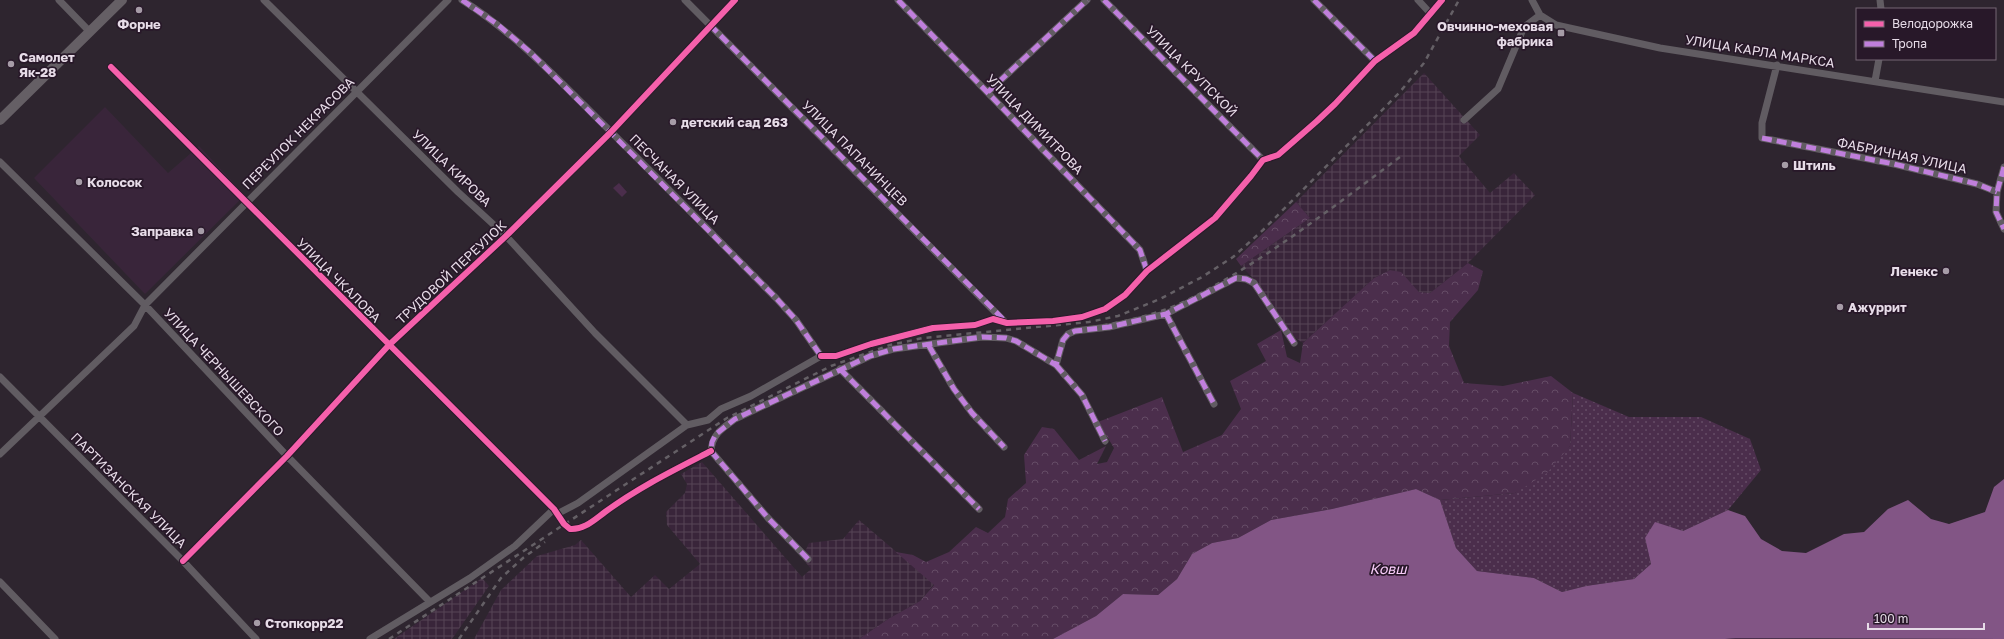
<svg xmlns="http://www.w3.org/2000/svg" width="2004" height="639" viewBox="0 0 2004 639" font-family="'Golos Text',sans-serif">
<defs>
<pattern id="industrial-grid" width="8" height="8" patternUnits="userSpaceOnUse"><rect width="8" height="8" fill="#39253a"/><path d="M0 4h8M4 0v8" fill="none" stroke="#564456"/></pattern>
<pattern id="grass-dots" width="8" height="8" patternUnits="userSpaceOnUse"><rect width="8" height="8" fill="#4b2e4c"/><path d="M2 2h.1M6 6h.1" fill="none" stroke="#654c66" stroke-width="1.8" stroke-linecap="round"/></pattern>
<pattern id="forest-crowns" width="20" height="18" patternUnits="userSpaceOnUse"><rect width="20" height="18" fill="#4b2e4c"/><path d="M2 6a3 3 0 1 1 6 0M12 15a3 3 0 1 1 6 0" fill="none" stroke="#654c66"/></pattern>
</defs>
<rect width="100%" height="100%" fill="#2e252f"/>
<path fill="#39253a" d="M105 107 168 173 199 146 245 195 145 294 34 178Z"/>
<path fill="url(#industrial-grid)" d="M1424 73 1480 135 1459 156 1490 193 1514 173 1535 195 1468 263 1430 293 1419 292 1401 273 1390 270 1374 278 1303 343 1294 337 1256 281 1241 266 1310 218 1296 202Z
M702 462 802 577 811 569 802 558 809 543 843 539 859 520 934 584 920 601 888 619 859 639H474L501 590 537 556 575 545 581 540 631 597 655 575 669 589 700 564 667 525 666 512 685 493 687 484 681 474Z
M482 578 489 586 452 639H394Z"/>
<path fill="url(#grass-dots)" d="M1573 393 1629 417H1701L1750 439 1761 470 1728 510 1683 531 1645 538 1651 564 1634 579 1586 586 1562 592 1534 578 1477 571 1456 548 1440 500 1515 493 1570 446Z"/>
<path fill="url(#forest-crowns)" d="M1296 202 1310 218 1241 266 1236 259Z
M1468 263 1483 271 1478 290 1450 322 1449 346 1464 383 1503 386 1551 376 1573 393 1570 446 1547 473 1515 493 1440 500 1416 489 1332 509 1271 520 1238 538 1212 543 1192 554 1177 579 1158 595 1123 594 1096 616 1053 639H859L888 619 920 601 934 585 896 552 913 555 926 562 949 552 976 527 988 533 1005 517 1008 499 1026 483 1024 455 1042 427 1054 429 1079 460 1106 446 1097 464 1107 462 1114 448 1098 422 1162 397 1183 452 1222 435 1241 409 1230 381 1266 361 1257 344 1281 330 1287 357 1300 363 1303 343 1374 278 1390 270 1401 272 1419 292 1430 293Z
M1736 638 1816 639H1725Z"/>
<path fill="#4b2e4c" d="M619 183 627 192 622 197 613 188Z"/>
<path fill="#825585" d="M2004 479V639L1736 638 1725 639H1053L1096 616 1123 594 1158 595 1177 579 1192 554 1212 543 1238 538 1271 520 1332 509 1416 489 1440 500 1456 548 1477 571 1534 578 1562 592 1586 586 1634 579 1651 564 1645 538 1655 522 1683 531 1728 510 1745 516 1761 539 1782 551 1806 553 1844 534 1864 532 1888 509 1908 500 1931 519 1949 524 1985 512 1994 487Z"/>
<g fill="none" stroke-linecap="round" stroke-linejoin="round">
<path stroke="#615c62" stroke-width="7" d="M59 0 90 32
M264 0 458 192 506 236 595 333 687 425
M462 0C513 32 554 75 596 117 657 177 716 238 776 298L796 320 821 356
M685 0 1005 322
M898 0 1140 250 1147 271
M1104 0 1263 160
M1314 0 1375 61
M1418 0 1430 13
M1532 0 1540 15
M1880 0 1881 9
M1540 15 1556 25 1660 48 2004 102
M1777 65 1762 123V138L1894 164 1977 184 1997 192
M111 67 554 509 564 524 570 529C584 530 594 520 605 512 639 487 674 470 711 451
M1875 81 1879 59
M988 92 1087 0
M1464 120 1498 89 1524 27 1540 15
M0 162 145 305 287 456 429 601
M2004 167 1997 192 1996 212 2004 229
M1166 314 1214 404
M929 346 954 389 972 413 1004 447
M821 356H836L871 344 933 328 975 325 993 319 1007 323 1053 321 1082 317 1105 309 1125 295 1147 271 1215 218 1251 176 1263 160 1278 155 1317 121 1335 104 1375 61 1414 33 1442 0
M1056 365 1082 395 1105 441
M840 369 979 509
M0 377 183 561 256 639
M711 451C712 434 723 428 735 419L870 356 894 349 982 337 1006 338 1016 341 1056 365 1063 340 1068 334 1075 331 1109 327 1166 314 1236 278 1246 279 1254 283 1294 343
M711 451 768 518 808 559
M0 454 134 326 145 305 448 0
M557 514 578 503 687 425 708 420 721 409 751 396 821 356
M183 561 287 456 389 345 506 236 611 132 735 0
M0 582 55 639
M370 639 470 578 515 546 554 509"/>
<path stroke="#655f65" stroke-width="10" d="M0 120 122 0"/>
<path stroke="#656066" stroke-width="2.5" stroke-dasharray="5 5" stroke-linecap="butt" d="M1093 327C1117 323 1141 318 1164 310 1184 303 1203 292 1221 282 1284 246 1342 200 1400 157
M389 639 727 418 831 366 890 345 923 338 1089 322 1118 316 1160 299 1202 277 1233 257 1263 230 1399 93 1424 63 1459 0
M459 639 501 578 523 558 545 542"/>
<path stroke="#c07fdc" stroke-width="5" stroke-dasharray="10 5" stroke-linecap="butt" d="M462 0 497 24 530 52 776 298 796 320 821 356H825
M898 0 1140 250 1147 271
M1104 0 1263 160
M1314 0 1375 61
M710 25 1004 320
M988 92 1087 0
M1762 138 1894 164 1977 184 1997 192
M2004 167 1997 192 1996 212 2004 229
M1166 314 1214 404
M929 346 954 389 972 413 1004 447
M1056 365 1082 395 1105 441
M840 369 979 509
M808 559 768 518 711 451 712 442 716 434 735 419 870 356 894 349 982 337 1006 338 1016 341 1056 365 1063 340 1068 334 1075 331 1109 327 1166 314 1236 278 1246 279 1254 283 1294 343"/>
<g stroke="#281829" stroke-width="8">
<path id="cycleway" d="M111 67 554 509 564 524 570 529C584 530 594 520 605 512 639 487 674 470 711 451
M821 356H836L871 344 933 328 975 325 993 319 1007 323 1053 321 1082 317 1105 309 1125 295 1147 271 1215 218 1251 176 1263 160 1278 155 1317 121 1335 104 1375 61 1414 33 1442 0
M183 561 287 456 389 345 506 236 611 132 735 0"/>
</g>
<use href="#cycleway" stroke="#f560ab" stroke-width="6"/>
</g>
<g fill="#a69ca7" stroke="#281829" stroke-width="1.5">
<circle cx="139" cy="10" r="4"/>
<rect x="1557" y="29" width="8" height="8" rx="2"/>
<circle cx="11" cy="64" r="4"/>
<circle cx="673" cy="122" r="4"/>
<circle cx="1785" cy="165" r="4"/>
<circle cx="79" cy="182" r="4"/>
<circle cx="201" cy="231" r="4"/>
<circle cx="1946" cy="271" r="4"/>
<circle cx="1840" cy="307" r="4"/>
<circle cx="257" cy="623" r="4"/>
</g>
<g text-anchor="middle" dominant-baseline="central" stroke-width="3.5" stroke-linejoin="round" paint-order="stroke">
<g font-size="13" font-weight="bold" fill="#e7dce8" stroke="#281829" text-anchor="start">
<text x="139" y="24" text-anchor="middle">Форне</text>
<text x="1553" y="26" text-anchor="end">Овчинно-меховая<tspan x="1553" dy="15">фабрика</tspan></text>
<text x="19" y="57">Самолет<tspan x="19" dy="15">Як-28</tspan></text>
<text x="681" y="122">детский сад 263</text>
<text x="1793" y="165">Штиль</text>
<text x="87" y="182">Колосок</text>
<text x="193" y="231" text-anchor="end">Заправка</text>
<text x="1938" y="271" text-anchor="end">Ленекс</text>
<text x="1848" y="307">Ажуррит</text>
<text x="265" y="623">Стопкорр22</text>
</g>
<g font-size="13" fill="#e7dce8" stroke="#281829">
<text transform="translate(1760 51) rotate(9)">УЛИЦА КАРЛА МАРКСА</text>
<text transform="translate(1192 71) rotate(45)">УЛИЦА КРУПСКОЙ</text>
<text transform="translate(1035 124) rotate(46)">УЛИЦА ДИМИТРОВА</text>
<text transform="translate(298 133) rotate(-45)">ПЕРЕУЛОК НЕКРАСОВА</text>
<text transform="translate(855 153) rotate(45)">УЛИЦА ПАПАНИНЦЕВ</text>
<text transform="translate(1902 155) rotate(12)">ФАБРИЧНАЯ УЛИЦА</text>
<text transform="translate(452 168) rotate(44)">УЛИЦА КИРОВА</text>
<text transform="translate(675 179) rotate(45)">ПЕСЧАНАЯ УЛИЦА</text>
<text transform="translate(451 272) rotate(-43)">ТРУДОВОЙ ПЕРЕУЛОК</text>
<text transform="translate(339 280) rotate(45)">УЛИЦА ЧКАЛОВА</text>
<text transform="translate(224 372) rotate(47)">УЛИЦА ЧЕРНЫШЕВСКОГО</text>
<text transform="translate(129 490) rotate(45)">ПАРТИЗАНСКАЯ УЛИЦА</text>
</g>
<g font-size="14" font-style="italic" fill="#f9cdfa" stroke="#281829">
<text x="1388" y="568">Ковш</text>
</g>
</g>
<rect x="1856" y="8" width="140" height="52" fill="#281829" stroke="#746675"/>
<rect x="1864" y="21" width="20" height="6" fill="#f560ab" stroke="#746675"/>
<text x="1892" y="28" font-size="12" fill="#e7dce8">Велодорожка</text>
<rect x="1864" y="41" width="20" height="6" fill="#c07fdc" stroke="#746675"/>
<text x="1892" y="48" font-size="12" fill="#e7dce8">Тропа</text>
<path d="M1868 623v6h116v-6" fill="none" stroke="#e7dce8" stroke-width="2"/>
<text x="1874" y="623" font-size="12" fill="#e7dce8" stroke="#281829" stroke-width="3" paint-order="stroke">100 m</text>
</svg>
